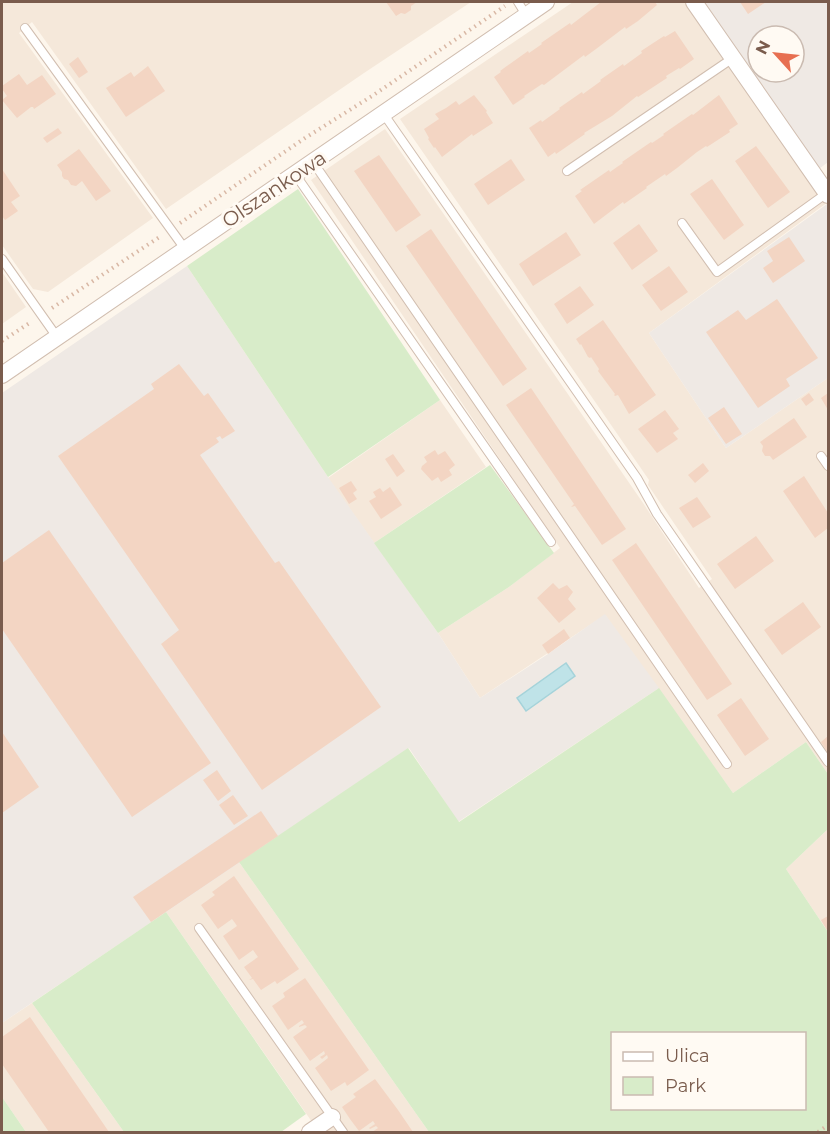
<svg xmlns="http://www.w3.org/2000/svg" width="830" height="1134" viewBox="0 0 830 1134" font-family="Montserrat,sans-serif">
<rect width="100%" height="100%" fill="#fdf6ec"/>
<path fill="#f5e8da" d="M2 2H471L364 73 166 209 32 22 19 33 153 218 48 292 33 289 2 245Z
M573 2H686L828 202 649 333 726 448 828 378V774L806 742 733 793 605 615 480 698 438 633 509 587 560 548 311 180 385 129 643 503 699 588 712 579 648 485 649 480 400 119Z
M2 272 26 307 2 324Z
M440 400 486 467 374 543 328 478Z
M828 829V932L786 869Z
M239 862 429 1132H319L166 912Z
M32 1003 124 1132H26L2 1097V1023Z"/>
<path fill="#efe9e4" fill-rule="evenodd" d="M703 2H828V162L819 169ZM758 36H794V72H758Z
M827 204 828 206V378L726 448 649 333Z
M187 266 328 477 438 633 480 698 548 654 605 614 659 688 458 822 409 748 2 1023V393Z"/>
<path fill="#d8ecc9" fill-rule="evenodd" d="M298 189 440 400 328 477 187 266Z
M490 465 554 553 509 587 438 633 374 543Z
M659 688 733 793 806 742 828 774V829L786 869 828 932V1132H429L239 862 408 748 459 822ZM612 1034H804V1108H612Z
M166 912 306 1114 281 1132H124L32 1003Z
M2 1097 26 1132H2Z"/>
<path fill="#bfe3e8" stroke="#a5d3da" stroke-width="1.5" d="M566 663 575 676 526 711 517 698Z"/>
<path fill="#f3d5c3" d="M386 2H417L411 6V10L405 14 401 13 396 16Z
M601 2H655L657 5 638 21 626 29 625 27 596 49 585 57 584 55 544 85 542 84 524 96 525 97 513 105 494 77 501 72 500 71 528 51 529 53 542 44 541 43 570 23 571 25Z
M740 2H766L748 14Z
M675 31 694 59 680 69 679 68 666 76 667 78 638 97 637 96 612 116 584 133 585 134 556 154 555 152 548 157 529 128 541 120 542 122 560 109 559 108 582 92 583 94 601 81 600 80 623 64 624 66 642 53 641 51 664 36 665 37Z
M78 57 88 72 79 78 69 64Z
M148 66 165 91 126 117 106 88 131 72 134 77Z
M19 74 27 85 42 75 56 94 34 109 33 107H31L17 118 2 100 7 96 2 89V86Z
M474 95 487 111 486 112 493 123 473 136 472 134 442 157 435 147 434 148 428 139 429 138 424 129 439 119 435 114 446 108 456 101 459 105Z
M719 95 738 124 729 130 730 132 707 147 706 146 697 152 677 168 666 176 665 174 646 187 647 188 624 204 623 202 594 224 575 196 582 191 580 190 609 170 610 172 617 167 623 163 622 162 651 142 652 143 664 135 663 134 692 114 693 115Z
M58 128 62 133 47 143 43 138Z
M756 146 790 192 768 208 735 161Z
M79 149 111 191 96 201 82 181 76 186 71 185 68 180 64 179 62 176V172L57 165Z
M379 155 421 215 396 232 354 171Z
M511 159 525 180 488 205 474 184Z
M2 169 20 196 11 202 18 211 5 220 2 216Z
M712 179 744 225 724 240 690 194Z
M639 224 658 251 632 270 613 243Z
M431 229 527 369 503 386 406 246Z
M566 232 581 255 533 286 519 264Z
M789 237 805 261 773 283 763 268 773 261 767 251Z
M669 266 688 292 661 311 642 285Z
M580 286 594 305 567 324 554 304Z
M777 299 818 358 786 379 790 386 758 408 706 332 738 310 746 320Z
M603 320 656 395 629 414 618 395 615 396 614 395 615 394 598 371 599 369 591 357 590 358 588 357 581 344 580 345 576 339Z
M179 364 204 396 208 393 235 431 222 439 220 436 216 438 219 442 200 455 275 563 279 561 381 707 262 790 161 644 179 630 58 456 154 389 151 384Z
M531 388 626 529 602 545 575 506 571 507 574 504 506 405Z
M809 393 814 400 806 406 801 399Z
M828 393V410L821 398Z
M724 407 742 434 726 444 708 418Z
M665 410 679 429 673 433 678 439 657 453 638 429Z
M794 418 807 437 773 460 770 456H765L762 451 763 446 760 442Z
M435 450 438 455 445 451 455 465 449 470 452 475 441 482 438 477 432 481 421 469 422 466 427 462 424 457Z
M393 454 405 471 397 477 385 459Z
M703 463 709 471 695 483 688 475Z
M804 476 828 513V528L815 538 783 491Z
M351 481 357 490 353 493 357 499 349 504 339 488Z
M390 487 402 505 381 519 369 501 376 497 373 492 380 488 383 492Z
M697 497 711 517 693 528 679 508Z
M49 530 211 763 132 817 2 629V563Z
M756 536 774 561 735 589 717 564Z
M636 543 732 684 707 700 612 560Z
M553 583 559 589 567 585 573 592 568 599 576 609 559 623 537 598Z
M803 602 821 627 782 655 764 630Z
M564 629 570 638 548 654 542 645Z
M741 698 769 739 745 756 717 715Z
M2 732 39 787 2 813Z
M828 736V753L821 742Z
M217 770 231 791 218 801 203 780Z
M233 795 248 816 234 825 219 805Z
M261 811 278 836 151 922 133 897Z
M234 876 299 969 277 984 275 981 261 990 253 979 249 980 252 978 244 967 258 957 253 950 239 960 223 936 237 926 235 923 232 919 218 929 201 905 215 895 212 892Z
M828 916V932L821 920Z
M305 978 369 1070 347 1086 345 1082 331 1091 315 1068 328 1058 327 1055 322 1059 320 1057 325 1054 324 1051 310 1061 293 1037 307 1027 305 1025 299 1027V1026L304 1023 302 1020 288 1030 272 1006 285 997 283 993Z
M30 1017 109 1132H49L2 1064V1037Z
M375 1079 398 1110 413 1132H372L378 1128 376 1126 370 1129 369 1128 375 1124 373 1121 359 1131 350 1119 342 1107 356 1097 353 1094Z"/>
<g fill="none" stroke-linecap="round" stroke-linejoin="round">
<g stroke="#d1beb0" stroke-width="10">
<path id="service" d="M518 2 526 15
M25 28 185 249
M383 113 637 478 657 514 828 762
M313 162 727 764
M567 171 733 58
M295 174 551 542
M682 223 717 272 827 193
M2 259 57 337
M821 456 828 466
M199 928 343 1132"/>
</g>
<g stroke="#d1beb0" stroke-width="18">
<path id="minor" d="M694 2 828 195
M2 375 546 2
M310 1132 332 1117"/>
</g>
<path stroke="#d9b8a5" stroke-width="4" stroke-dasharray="1.5 4.5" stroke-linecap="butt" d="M180 223 305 138 372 96 505 6
M52 308 161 236
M2 341 31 322
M818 1132 828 1125"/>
<use href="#service" stroke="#fff" stroke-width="8"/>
<use href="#minor" stroke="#fff" stroke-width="16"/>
</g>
<g text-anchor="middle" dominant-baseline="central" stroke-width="6" stroke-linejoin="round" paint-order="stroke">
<g font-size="20" fill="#7a5c4d" stroke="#fffaf3">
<text transform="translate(274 189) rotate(-34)">Olszankowa</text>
</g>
</g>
<rect width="830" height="1134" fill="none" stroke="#7a5c4d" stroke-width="6"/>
<rect x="611" y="1032" width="195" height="78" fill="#fffaf3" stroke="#cabbb1" stroke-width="1.5"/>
<rect x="623" y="1052" width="30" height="9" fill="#ffffff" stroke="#cabbb1" stroke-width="1.5"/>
<text x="665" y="1062" font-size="18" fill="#7a5c4d">Ulica</text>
<rect x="623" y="1077" width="30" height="18" fill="#d8ecc9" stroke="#cabbb1" stroke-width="1.5"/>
<text x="665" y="1092" font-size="18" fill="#7a5c4d">Park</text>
<g transform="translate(776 54) rotate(297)"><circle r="28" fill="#fffaf3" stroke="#cabbb1" stroke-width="1.5"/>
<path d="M0-4.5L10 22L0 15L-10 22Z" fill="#e76f51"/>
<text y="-9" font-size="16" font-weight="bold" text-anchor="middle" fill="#7a5c4d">N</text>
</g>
</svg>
